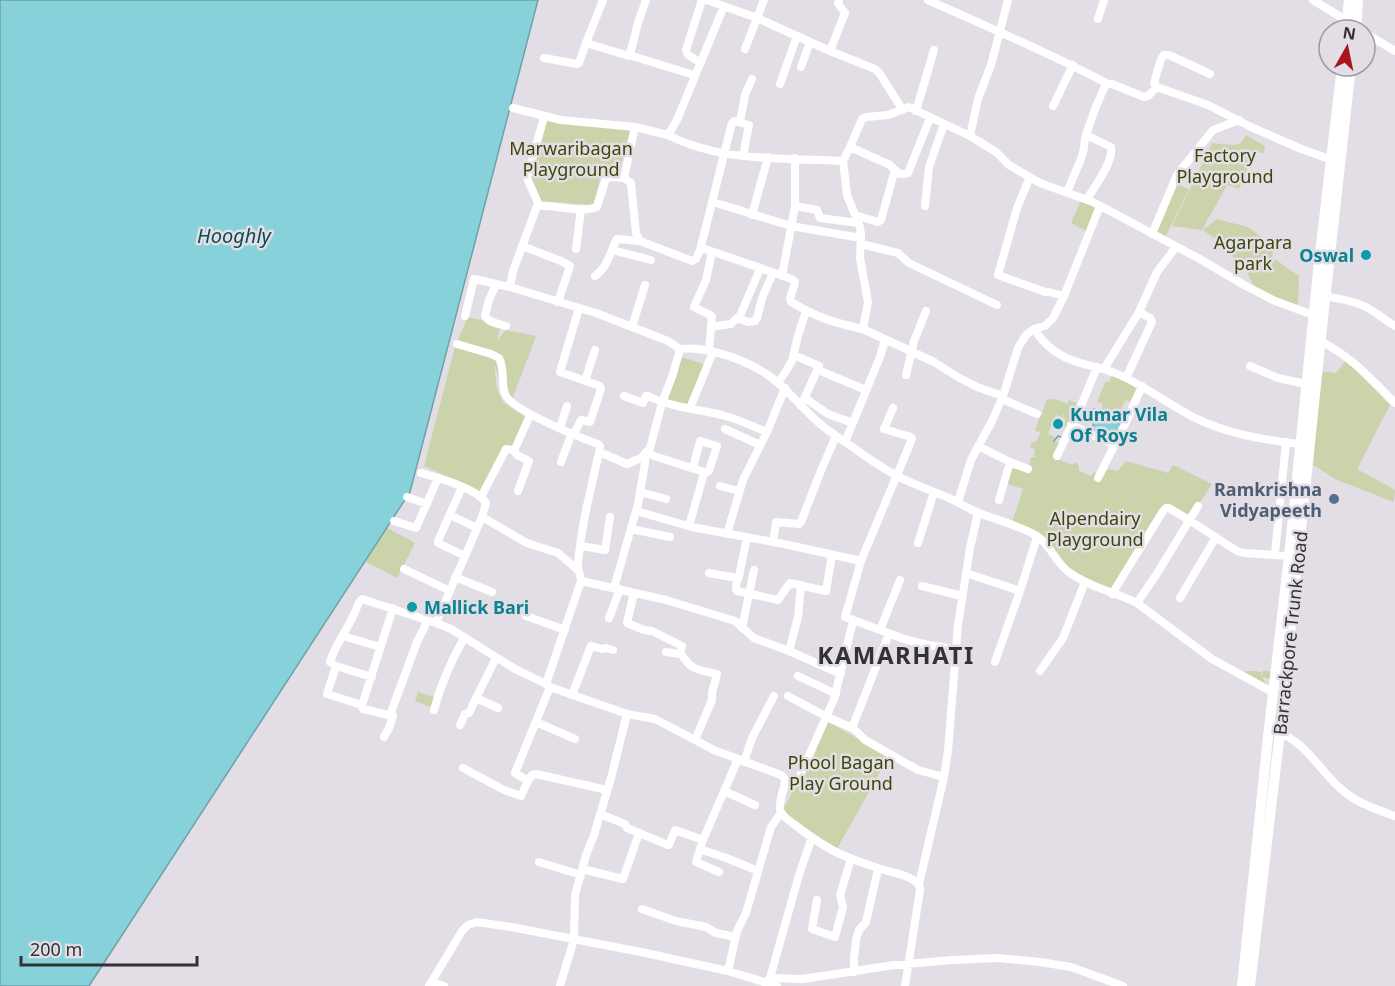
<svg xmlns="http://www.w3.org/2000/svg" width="1395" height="986" viewBox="0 0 1395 986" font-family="'Noto Sans',sans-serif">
<rect width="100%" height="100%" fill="#e3dee6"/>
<path fill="#cad3a9" d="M546 120 630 130 618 175 601 174 593 205 540 201 529 177Z
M1246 135 1265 146 1264 153 1252 152 1248 158 1247 170 1239 189 1227 185 1202 230 1172 226 1212 143 1232 145 1240 144Z
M1176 184 1189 189 1164 240 1152 234Z
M1081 200 1098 209 1088 232 1071 223Z
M1217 219 1248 227 1275 247 1272 257 1299 276 1298 306 1275 298 1254 287 1246 270 1236 263 1230 250 1203 230Z
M468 317 501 325 497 340 506 330 536 336 512 400 501 385 494 363 497 389 504 403 526 417 511 448 481 492 424 466 455 347 494 359 457 342Z
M681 357 704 364 689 404 665 399Z
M1346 360 1390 405 1357 469 1395 490 1394 502 1337 480 1313 465 1321 371 1336 373Z
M1113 374 1138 386 1131 402 1126 400 1116 418 1102 409 1103 404 1097 402 1105 382H1109Z
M1052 399 1059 400 1067 404 1069 400 1081 405 1069 429 1063 426 1066 420 1063 418 1064 413 1062 417 1057 415 1053 419 1054 420 1048 434 1055 437V441L1061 445 1054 462 1057 459 1072 465 1075 462 1079 466V471L1091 476 1094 472 1099 475 1098 480 1108 469 1118 471 1126 461 1168 473 1173 465 1212 484 1189 519 1167 505 1111 591 1070 572 1053 550 1012 522 1023 489 1005 483 1010 468 1028 472 1031 457H1037L1034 456 1035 449 1030 448 1032 442H1036L1041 432 1035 431 1040 415H1042L1046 400Z
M380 524 415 543 397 578 359 558Z
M1263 670 1273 672 1270 679 1262 677 1268 686 1235 672 1253 671 1261 672 1262 676Z
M418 692 436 698 433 708 415 701Z
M828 722 889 756 837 849 782 812Z"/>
<path fill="#87d1da" stroke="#6ea1a8" stroke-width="1.5" d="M0 0H538L410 492 89 986H0Z
M1094 409 1100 411 1101 416 1123 425 1114 443 1093 432Z"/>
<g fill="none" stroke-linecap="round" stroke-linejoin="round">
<path stroke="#6ea1a8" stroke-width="1.5" d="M1054 441 1058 436 1061 437"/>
<path stroke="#fff" stroke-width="8" d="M707 0 757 18 830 51 845 13 838 3 839 0
M928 0C988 27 1050 53 1108 84
M1313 0 1362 30
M1098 19 1104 0
M1365 33 1395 51
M586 43 603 0
M745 49 764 0
M830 51 875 69 880 74 902 109
M629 55 694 75
M544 58 577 64 579 63 586 43 629 56 630 54 638 23 646 0
M699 62 688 55 686 50 702 0
M801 67 810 42
M1210 74 1169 55H1164L1161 59 1154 83 1157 87 1208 105 1251 127 1299 148 1332 160
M780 84 797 36
M1053 106 1073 65
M513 108 561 120 635 127 668 135 677 120 724 6
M916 111 934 50
M740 122 745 95 752 79
M635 127 624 178 609 177 606 178 597 207C579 214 555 204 537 206L513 271 510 287 596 313 668 341 680 349
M668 135C720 162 785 158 843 161L850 147 862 119 867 117 888 115 909 107 970 136 996 152 1009 165 1040 183 1093 202 1198 258 1244 285 1275 301 1316 316
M1086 135 1111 147C1114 161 1095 186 1087 199
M970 136 978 99 991 65 1008 0
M850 147 890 165 898 173
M843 160 847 195 860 227 861 234 860 258 868 302 863 329 934 362 956 376 977 387 1003 396
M1030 177 1017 208 998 275 1045 292H1049L1064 296
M624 178 631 183 636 233 640 241 692 261 696 259 700 250 705 249 792 279 795 282 790 299 791 302C816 317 834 323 863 329
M1067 192 1081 159 1084 148 1085 138 1095 109 1105 86 1108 84H1112L1144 97 1148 96 1157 87
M713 202 791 226 861 238
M539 205 527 178 544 117
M795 206 817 210 820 218 858 223
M925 206 929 167 944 124
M752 215 768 157
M855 215 878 222 881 220 894 173 905 174 908 173 930 118
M1152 234 1177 175 1213 130 1239 120
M861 244 898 253 909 263 997 305
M522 246 561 261 570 266 558 302
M576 249 581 209
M612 250 651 260
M700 250C711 208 721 165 732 123L734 121 749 125 743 156
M595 276C608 267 610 252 617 239L640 241
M782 276 795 206V158
M496 284 489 300 485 316C489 323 499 324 506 326
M1325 296C1340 299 1357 301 1371 310 1380 315 1386 321 1395 326
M465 316 474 279 510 287
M739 318 760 269
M632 327 645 285
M711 327 731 324 737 318 748 322 755 321 757 318 762 298 773 273
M1034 329C1052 357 1073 362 1104 369L1139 312 1157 272 1176 247
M1320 341C1352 357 1370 378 1395 403
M457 344 491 354 499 358C505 369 501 383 505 394 511 410 581 438 598 444L600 446 599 455
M709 351 712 316 694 307 706 280 712 252
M794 355 819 366 801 406
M1250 366 1278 378 1306 384
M1104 369C1111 372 1119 374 1126 378 1149 389 1170 405 1193 417 1227 434 1264 440 1300 444
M818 370 866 390
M906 375 914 341 926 311
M1126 378 1152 322 1150 318 1139 312
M585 381 595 350
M779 382 792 361 798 336 806 311
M624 396 643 403 646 396H648C671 407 697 409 722 415 737 419 752 426 767 432
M805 398 828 414 853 423
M1002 399 1037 414
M690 408 713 352
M893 408 884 429 911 437 912 439 861 561 845 617 904 639 928 645 955 649
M1071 425 1115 445
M560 428 567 406
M725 429 760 445
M574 434 581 420 590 422 601 389 600 386 560 372 579 308
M845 442 880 357 885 340
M978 446 1010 462 1028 469
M514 450 517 455 529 461 518 491
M646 452 654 456 704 472
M1057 456 1083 401 1097 367
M561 462 572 433
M421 473C438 478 477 488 486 503L482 517 436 623
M1098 478 1125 424 1142 386
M720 486 739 491
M462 487 438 541V543L465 556
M640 492 666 499
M407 497 427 504
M481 497 506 449 513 450 515 449 530 415
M999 500 1010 462
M958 502 971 460 992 421 1003 396 1018 348 1026 335 1034 329 1045 326 1053 318 1064 296 1100 206
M636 511 692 527 784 544 861 561
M450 515 477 528
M482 517 527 543 558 553 578 570
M394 521 416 528 438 478
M689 526 704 473 709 471 717 446 700 441 693 468
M631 529 670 537
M727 534 743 480 767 432 785 388
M773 542 776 522 799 524 801 522 822 468 836 436
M918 543 934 492
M581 546 605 550 610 517
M1275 554 1286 442
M404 569 450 591
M709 573 737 578 736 589 737 591 778 600 790 583 826 591 832 555
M966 573 1020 591 995 662
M455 577 492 592
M738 579 739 576 747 537
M581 581 666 600 735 621 754 638 789 651 841 674
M922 586 962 596
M614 588 638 504 645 463V454
M1020 591 1037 537
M634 593 627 623 644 630 652 631 682 646 680 654C683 656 685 659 687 662 694 671 707 671 717 674L712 693V700L695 740
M1112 594 1163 511 1166 508H1169L1189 520 1237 551 1244 553 1289 556
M1180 598 1216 537
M1137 603 1158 572 1198 506
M526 616 565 630
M609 618 620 589
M742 628 754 570
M880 630 900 580
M343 636 380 647
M789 651 798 617 801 585
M666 652 680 654
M496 658 476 698 498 708
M336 666 327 694 362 705 393 608
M1040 671 1063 638 1085 582
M798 676 836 694
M372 677 336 666 330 662C335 645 346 632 353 616 357 610 357 603 362 599L436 623 451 629 515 669 546 684
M572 695 591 646 602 649 606 648 613 650
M788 696 827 717 852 728 889 634
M362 705 363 709 393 716 389 728 384 737
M434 710C441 683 450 663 464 638
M390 715 417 642 428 620
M536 722 575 739
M460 725 465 714 469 713 476 698
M852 728 854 729 865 740 918 770 944 777
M1276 732C1305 740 1319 770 1340 788 1356 803 1375 809 1395 816
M744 762 752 738 774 696
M463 768 504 790 521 796 528 781 515 773 550 687
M528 781 532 775 536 774 607 790
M785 784H794L797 783 834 699 853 621
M724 791 755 805
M600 814 625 824 627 828 668 845H669L675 830 703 840
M700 849 729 859 758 871
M539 862 581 875
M582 869 623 879 639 833
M719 872 696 862 703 840 738 759
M919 884 944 777 948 751 958 625 970 548 978 513
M817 900 812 929 835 937 843 907 840 895 851 859
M642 909 676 921 706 927 716 933 736 937
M728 971 737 931 746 913 771 827 781 813
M854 972V959L856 940 859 930 866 922 878 869
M770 978 799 875 812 837
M431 982 444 986
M429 986 462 931 468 925 477 922 511 927 641 952 728 971 777 986
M560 986 574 939 575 895 586 855 594 835 611 778 627 714
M767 986 769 979 771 978 803 979 894 965 952 960 998 958 1040 962 1071 967 1123 986
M905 986 920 890 919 884C909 875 894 873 881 869 871 866 860 862 850 858 830 851 812 838 795 825 790 821 781 816 780 809 779 800 784 790 785 782L784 778 781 775 714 750 655 719 627 714 550 687 546 684 581 581C581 575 577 570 578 564 581 527 590 492 598 457L601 454H604L627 464 641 458 650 448 662 403 673 374 680 349C704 346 737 357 758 369 783 382 798 405 819 423 827 430 836 436 845 442 856 449 867 458 879 465 900 480 925 488 949 498 960 503 970 510 982 514 1000 521 1020 526 1037 536 1051 545 1056 564 1070 573 1091 588 1115 592 1137 603L1212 659 1274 693"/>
<path stroke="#fff" stroke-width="10" d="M1346 30 1349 0
M1356 30 1358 0
M1242 986 1268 737 1289 556 1319 262 1342 66
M1250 986 1278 749 1323 318 1351 66"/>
</g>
<g fill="#0f9aa8" stroke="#e3dee6" stroke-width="2">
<circle cx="1366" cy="255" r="6"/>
<circle cx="1058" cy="424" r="6"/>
<circle cx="412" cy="607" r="6"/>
</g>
<circle fill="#5c6f8a" stroke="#e3dee6" stroke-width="2" cx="1334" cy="499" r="6"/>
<g text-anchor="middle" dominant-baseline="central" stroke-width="5" stroke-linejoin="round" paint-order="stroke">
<g font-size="18" fill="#3e4605" stroke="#e3dee6">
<text x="571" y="148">Marwaribagan<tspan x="571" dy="21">Playground</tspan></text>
<text x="1225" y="155">Factory<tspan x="1225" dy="21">Playground</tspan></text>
<text x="1253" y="242">Agarpara<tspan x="1253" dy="21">park</tspan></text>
<text x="1095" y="518">Alpendairy<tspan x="1095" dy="21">Playground</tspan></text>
<text x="841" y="762">Phool Bagan<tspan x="841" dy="21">Play Ground</tspan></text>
</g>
<g font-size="18" font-weight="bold" fill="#0d838f" stroke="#e3dee6" text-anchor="start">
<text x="1354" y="255" text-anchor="end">Oswal</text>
<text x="1070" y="414">Kumar Vila<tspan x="1070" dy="21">Of Roys</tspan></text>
<text x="424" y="607">Mallick Bari</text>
</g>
<g font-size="18" font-weight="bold" fill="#4e5e75" stroke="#e3dee6" text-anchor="end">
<text x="1322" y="489">Ramkrishna<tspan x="1322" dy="21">Vidyapeeth</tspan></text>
</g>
<g font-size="18" fill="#333134" stroke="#e3dee6">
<text transform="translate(1290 633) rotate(-84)">Barrackpore Trunk Road</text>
</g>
<g font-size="20" font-style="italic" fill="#074c53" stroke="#e3dee6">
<text x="234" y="235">Hooghly</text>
</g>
<g font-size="24" font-weight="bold" letter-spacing="1.5" fill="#333134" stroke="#e3dee6">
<text x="896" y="654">KAMARHATI</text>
</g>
</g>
<g transform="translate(1347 48) rotate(9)"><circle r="28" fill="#e3dee6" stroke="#9d999f" stroke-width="1.5"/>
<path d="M0-4.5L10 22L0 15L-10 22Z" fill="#aa151d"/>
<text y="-9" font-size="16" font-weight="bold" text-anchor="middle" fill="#333134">N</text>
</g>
<path d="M21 956v9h176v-9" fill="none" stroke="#333134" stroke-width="3"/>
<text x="30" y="956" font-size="18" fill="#333134" stroke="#e3dee6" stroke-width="4.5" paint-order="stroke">200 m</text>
</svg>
